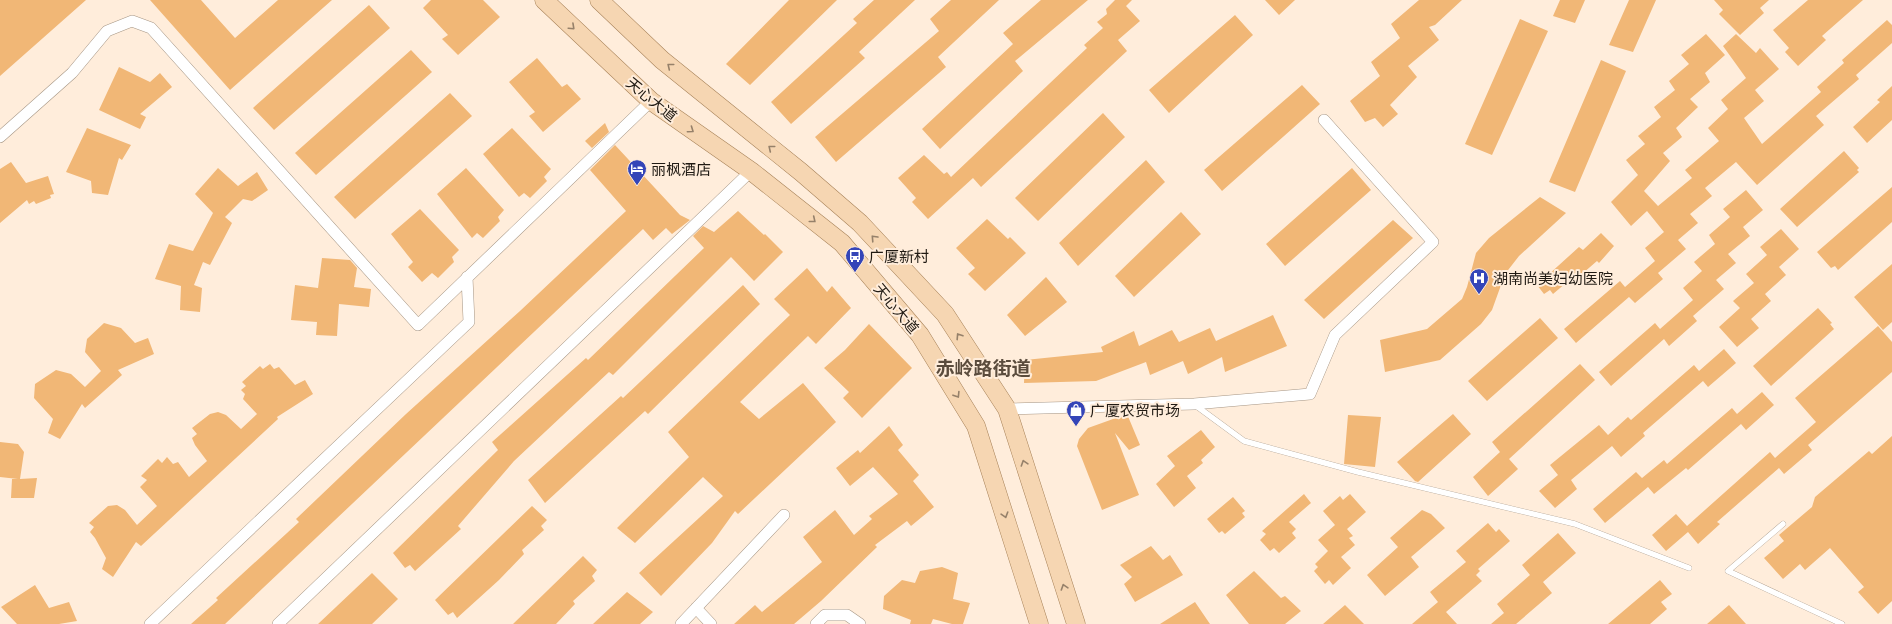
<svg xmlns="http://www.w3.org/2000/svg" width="1892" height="624" viewBox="0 0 1892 624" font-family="Commissioner,'Noto Sans SC',sans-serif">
<rect width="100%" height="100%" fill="#ffeddb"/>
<path fill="#f1b776" d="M0 0H86L0 76Z
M150 0H201L235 38 278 0H332L230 90Z
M431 0H483L500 17 458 55 442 39 448 35 423 8Z
M789 0H837L750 85 726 64Z
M874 0H915L859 52 865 58 791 124 771 102 857 23 853 19Z
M951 0H999L938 57 946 67 836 162 815 137 939 31 930 19Z
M1041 0H1088L1015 61 1023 71 940 149 922 129 1013 44 1003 33Z
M1115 0H1132L1126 6 1140 21 1118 40 1127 51 981 187 973 178 928 219 912 202 916 198 898 178 924 155 944 174 947 172 951 177 1087 48 1084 45 1103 28 1097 22 1107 14 1106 9Z
M1265 0H1295L1279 15Z
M1419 0H1462L1435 25 1429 27 1439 40 1408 66 1417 77 1390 105 1398 114 1383 127 1375 118 1365 122 1350 101 1380 76 1371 62 1400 38 1391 24Z
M1560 0H1585L1575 23 1553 16Z
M1629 0H1656L1633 52 1609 45Z
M1714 0H1769L1760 8 1764 13 1740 35 1719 14 1723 10Z
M1808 0H1863L1822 36 1826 40 1798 66 1785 52 1789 48 1773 30Z
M369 5 390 28 274 130 253 108Z
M1235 15 1253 35 1169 113 1149 90Z
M1520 19 1548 31 1492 155 1465 144Z
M1887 20 1892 25V43L1856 75 1859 79 1816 116 1824 125 1757 185 1736 162 1705 188 1712 196 1690 214 1698 223 1678 240 1686 249 1658 273 1663 279 1635 303 1629 297 1576 343 1564 329 1620 281 1625 287 1655 261 1645 248 1664 232 1647 211 1631 226 1611 202 1638 175 1626 160 1645 144 1638 136 1661 117 1654 107 1675 90 1669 81 1689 64 1681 55 1706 34 1725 55 1705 73 1710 82 1690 99 1698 107 1676 128 1682 137 1663 153 1670 161 1644 191 1658 206 1692 178 1685 170 1719 141 1708 128 1728 109 1721 100 1746 78 1723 46 1736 34 1756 53 1760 48 1779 69 1755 90 1764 101 1744 118 1762 144 1821 92 1817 87 1844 63 1842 60Z
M411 50 432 72 316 175 295 153Z
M537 58 562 87 567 84 581 99 543 132 529 116 535 112 509 82Z
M1601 60 1626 71 1575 192 1549 182Z
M119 67 150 82 160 73 172 87 140 114 146 117 140 129 99 110Z
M1302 85 1320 104 1222 191 1204 170Z
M1892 86V120L1867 143 1853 127 1880 102 1877 100Z
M450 93 472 116 355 219 334 197Z
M1103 113 1125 137 1038 221 1015 198Z
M605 123 609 132 592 148 585 141Z
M87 128 131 145 122 160 119 158 108 195 92 193 91 181 66 172Z
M512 128 551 169 544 177 547 181 530 198 524 193 519 197 483 154Z
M615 145 680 215 690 220 672 234 666 228 653 240 643 229 225 624H191L218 600 216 598 299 522 296 519 406 414 520 311 626 211 590 170Z
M1844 151 1859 168 1857 170 1859 172 1797 227 1780 209Z
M1146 160 1165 182 1078 266 1059 243Z
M11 162 26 183 48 176 54 194 50 195 51 198 36 204 34 201 29 204 27 200 0 223V169Z
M218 168 238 186 257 172 268 190 252 201 243 199 225 217 232 223 210 265 203 262 194 285 202 288 200 312 180 310 181 286 155 279 169 244 193 251 213 213 195 194Z
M466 168 504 210 498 217 500 221 483 238 477 233 472 238 437 194Z
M1352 168 1371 190 1285 266 1266 244Z
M1892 187V222L1838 270 1835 266 1831 268 1817 252Z
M1746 190 1763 210 1743 227 1750 236 1728 254 1736 263 1716 280 1724 289 1693 316 1697 321 1669 346 1664 339 1611 386 1599 372 1655 323 1660 329 1693 300 1683 288 1702 271 1694 262 1715 244 1709 235 1730 217 1723 209Z
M1540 197 1566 213 1519 256 1505 274 1492 310 1481 324 1440 360 1385 372 1380 340 1427 329 1462 299 1467 287 1476 253 1489 238Z
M420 209 459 250 452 257 454 262 438 278 432 273 422 282 408 267 413 262 391 234Z
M738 211 764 235 765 234 783 252 754 281 731 257 613 375 609 372 514 461 458 526 461 529 415 571 410 565 405 568 393 553 498 450 492 442 586 358 588 360 704 248 693 236 703 226 714 232Z
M1181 212 1201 234 1134 297 1115 276Z
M987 219 1008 239 1010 237 1026 253 985 291 968 274 975 268 956 248Z
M1393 220 1413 238 1324 319 1304 300Z
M1781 229 1799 249 1779 267 1786 275 1765 294 1771 301 1751 319 1759 328 1737 347 1719 327 1740 308 1733 301 1754 283 1746 274 1767 255 1760 247Z
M1601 233 1614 246 1599 263 1597 261 1575 280 1573 277 1553 294 1550 290 1544 294 1537 285 1579 247 1583 250Z
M322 258 350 260 357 268 354 287 371 289 369 307 339 304 337 336 316 335 317 322 291 320 295 285 318 288Z
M1892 264V322L1883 330 1854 297Z
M807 268 827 292 832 286 851 308 816 344 808 336 740 402 759 419 803 383 836 422 738 514 735 511 712 543 661 596 639 573 723 496 703 477 635 543 617 528 689 457 668 432 790 315 774 299Z
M1046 277 1067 302 1025 336 1007 315Z
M743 285 760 304 648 414 645 411 545 503 528 480 621 396 623 398Z
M1818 308 1832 323 1830 324 1834 329 1771 386 1753 366Z
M1273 315 1287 346 1225 372 1222 357 1188 374 1183 361 1150 375 1146 362 1096 381 1024 383 1025 360 1103 352 1101 347 1134 331 1139 346 1172 330 1179 342 1210 328 1216 341Z
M1540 318 1558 338 1487 401 1468 381Z
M104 323 121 328 135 343 148 338 154 354 118 370 122 375 85 408 82 404 60 439 48 433 53 419 34 398 35 384 56 370 71 374 85 387 101 371 85 352 87 339Z
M869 324 912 368 862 418 843 398 849 392 824 368 845 350Z
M1878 326 1892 342V372L1808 445 1812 450 1784 474 1779 468 1717 522 1720 524 1698 544 1688 532 1666 551 1652 535 1676 514 1687 526 1770 452 1775 458 1816 422 1795 398Z
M1724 349 1736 363 1708 387 1703 381 1643 433 1645 436 1621 457 1612 446 1571 480 1577 489 1555 508 1539 491 1558 475 1550 465 1599 425 1608 435 1628 417 1631 420 1694 365 1699 371Z
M270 364 274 369 279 367 295 385 305 380 313 394 277 417 278 419 141 546 136 542 113 577 102 569 106 558 95 538 90 532 94 527 89 523 108 506 117 505 125 510 137 525 157 506 140 487 147 480 141 476 158 459 162 463 167 457 173 464 178 462 189 477 207 461 195 445 192 438 197 434 192 428 210 414 218 412 226 415 241 429 257 414 243 399 245 394 241 390 246 386 242 382 260 366 263 369Z
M1580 364 1595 380 1509 459 1518 469 1488 496 1473 477 1500 452 1492 442Z
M1762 392 1774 405 1746 430 1741 424 1688 470 1686 468 1654 494 1648 487 1605 523 1593 509 1636 472 1642 478 1664 460 1667 464 1732 408 1737 414Z
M1127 414 1140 445 1129 450 1115 433 1139 495 1102 510 1077 446 1079 439 1088 428Z
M1453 414 1471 434 1418 482 1415 481 1397 462Z
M1348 415 1381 417 1375 467 1344 464Z
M889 426 903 445 898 450 919 475 913 481 934 507 911 526 907 521 875 545 877 547 821 601 794 624H734L755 605 762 612 822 562 803 537 835 510 854 535 872 519 869 516 898 494 873 467 850 486 836 468 858 450 860 453Z
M1201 430 1215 447 1201 460 1203 463 1187 476 1196 488 1174 507 1156 484 1175 466 1167 456Z
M1892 436V601L1878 614 1858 592 1864 587 1830 548 1805 570 1800 564 1783 579 1764 558 1784 541 1779 535 1812 507 1815 497 1869 451 1872 454Z
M0 442 18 444 24 452 20 479 37 478 34 498H11L12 479H18L0 477Z
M1304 494 1311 503 1289 522 1296 529 1292 533 1296 538 1279 553 1274 548 1270 551 1260 540 1266 534 1262 531Z
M1350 494 1366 512 1347 529 1353 536 1349 538 1355 545 1341 557 1351 568 1333 585 1329 580 1325 584 1314 571 1318 567 1315 564 1328 551 1318 540 1335 525 1323 511 1340 496 1343 500Z
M1233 497 1245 511 1242 513 1245 517 1225 534 1222 531 1219 533 1207 519Z
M532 506 547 520 541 526 544 530 522 550 524 554 499 580 457 618 453 612 448 615 435 600Z
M1422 510 1431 514 1445 528 1411 557 1419 567 1385 596 1367 575 1398 547 1390 538Z
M1488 523 1496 532 1499 529 1510 541 1478 569 1480 571 1476 575 1482 581 1446 612 1457 624H1412L1438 602 1430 592 1466 562 1456 551Z
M1558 533 1576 553 1543 582 1552 593 1516 624H1491L1504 613 1497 604 1530 575 1522 565Z
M1151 546 1163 560 1170 555 1183 575 1135 602 1124 584 1132 577 1120 565Z
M583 556 597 570 592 576 595 581 573 601 575 604 556 624H513Z
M942 567 958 573 953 599 970 603 963 624H952L933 619 931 624H910L911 620 883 609 884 596 902 580 915 583 920 571Z
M1254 571 1281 598 1285 596 1301 611 1285 624H1249L1226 595Z
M372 573 398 599 372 624H318Z
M1660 580 1672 594 1661 602 1667 609 1650 624H1608Z
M35 585 49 608 69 602 77 621 59 624H17L1 607Z
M627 592 653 612 640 624H593Z
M1195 602 1210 624H1160Z
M1345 605 1364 624H1323Z
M1729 605 1746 624H1707Z"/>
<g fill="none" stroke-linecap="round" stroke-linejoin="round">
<g stroke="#a69685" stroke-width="6">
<path id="service" d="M1195 405 1244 441 1358 472 1575 524 1689 568
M1783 524 1728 571 1842 624"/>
</g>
<g stroke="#a69685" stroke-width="12">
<path id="minor" d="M0 137 72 73 107 31 132 21 151 28 418 325 651 101
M1007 409 1194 404 1310 394 1335 335 1433 242 1324 120
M696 608 711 624
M150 624 469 322 467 277
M278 624 751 171
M681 624 784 515
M816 624 825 615H847L860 624"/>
</g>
<g stroke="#a78259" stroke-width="19">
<path id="primary" d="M544 0 651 101 751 171 842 243 920 335 976 426 1039 624
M599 0 662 60 801 172 860 223 945 314 1007 409 1076 624"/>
</g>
<use href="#service" stroke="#fff" stroke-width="5.5"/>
<use href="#minor" stroke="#fff" stroke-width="11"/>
<use href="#primary" stroke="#f6d6b2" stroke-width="18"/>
</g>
<defs><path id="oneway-chevron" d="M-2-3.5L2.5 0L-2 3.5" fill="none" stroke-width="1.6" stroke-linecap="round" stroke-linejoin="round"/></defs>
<g stroke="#96816a">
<use href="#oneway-chevron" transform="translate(572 27) rotate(43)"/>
<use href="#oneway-chevron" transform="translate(670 66) rotate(-141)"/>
<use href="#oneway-chevron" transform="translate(691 130) rotate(35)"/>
<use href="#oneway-chevron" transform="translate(771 148) rotate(-141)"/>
<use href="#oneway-chevron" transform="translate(813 220) rotate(39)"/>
<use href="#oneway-chevron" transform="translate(874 238) rotate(-133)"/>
<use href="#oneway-chevron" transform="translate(959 336) rotate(-123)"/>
<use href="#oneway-chevron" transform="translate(957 395) rotate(58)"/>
<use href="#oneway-chevron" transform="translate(1024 463) rotate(-108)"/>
<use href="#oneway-chevron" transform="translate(1005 515) rotate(73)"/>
<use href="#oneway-chevron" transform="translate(1064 587) rotate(-108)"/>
</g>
<defs>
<g id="hotel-pin" transform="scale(1)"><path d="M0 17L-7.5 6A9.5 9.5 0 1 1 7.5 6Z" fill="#3445b8" stroke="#ffeddb"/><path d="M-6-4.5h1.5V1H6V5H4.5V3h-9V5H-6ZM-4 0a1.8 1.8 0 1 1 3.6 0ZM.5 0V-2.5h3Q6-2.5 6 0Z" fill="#fff"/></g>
<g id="bus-pin" transform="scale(1)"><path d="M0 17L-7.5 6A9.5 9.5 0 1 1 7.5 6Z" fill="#3445b8" stroke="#ffeddb"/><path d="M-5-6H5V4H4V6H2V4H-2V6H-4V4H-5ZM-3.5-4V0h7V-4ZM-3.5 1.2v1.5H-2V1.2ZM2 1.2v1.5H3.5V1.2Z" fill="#fff"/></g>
<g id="hospital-pin" transform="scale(1)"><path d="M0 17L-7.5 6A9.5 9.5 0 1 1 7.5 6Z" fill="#3445b8" stroke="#ffeddb"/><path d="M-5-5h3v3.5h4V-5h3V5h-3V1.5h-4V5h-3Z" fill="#fff"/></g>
<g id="shop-pin" transform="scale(1)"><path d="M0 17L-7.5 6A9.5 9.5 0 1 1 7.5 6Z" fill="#3445b8" stroke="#ffeddb"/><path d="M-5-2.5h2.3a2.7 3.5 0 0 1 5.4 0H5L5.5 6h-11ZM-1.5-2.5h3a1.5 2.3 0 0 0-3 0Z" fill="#fff"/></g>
</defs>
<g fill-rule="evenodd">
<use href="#hotel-pin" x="637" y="169"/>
<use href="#bus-pin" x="855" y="256"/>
<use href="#hospital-pin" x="1479" y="278"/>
<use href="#shop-pin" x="1076" y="410"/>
</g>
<g text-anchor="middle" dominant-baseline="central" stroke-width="4" stroke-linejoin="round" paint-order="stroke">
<g font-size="15" fill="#201a13" stroke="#ffeddb">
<text transform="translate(652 99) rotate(39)">天心大道</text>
<text transform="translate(897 308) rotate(50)">天心大道</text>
</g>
<g font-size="15" fill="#201a13" stroke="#ffeddb" text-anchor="start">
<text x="651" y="169">丽枫酒店</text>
<text x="869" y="256">广厦新村</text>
<text x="1493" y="278">湖南尚美妇幼医院</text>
<text x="1090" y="410">广厦农贸市场</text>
</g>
<g font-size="19" font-weight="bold" fill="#5b4c3d" stroke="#ffeddb">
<text x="983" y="367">赤岭路街道</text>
</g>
</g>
</svg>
